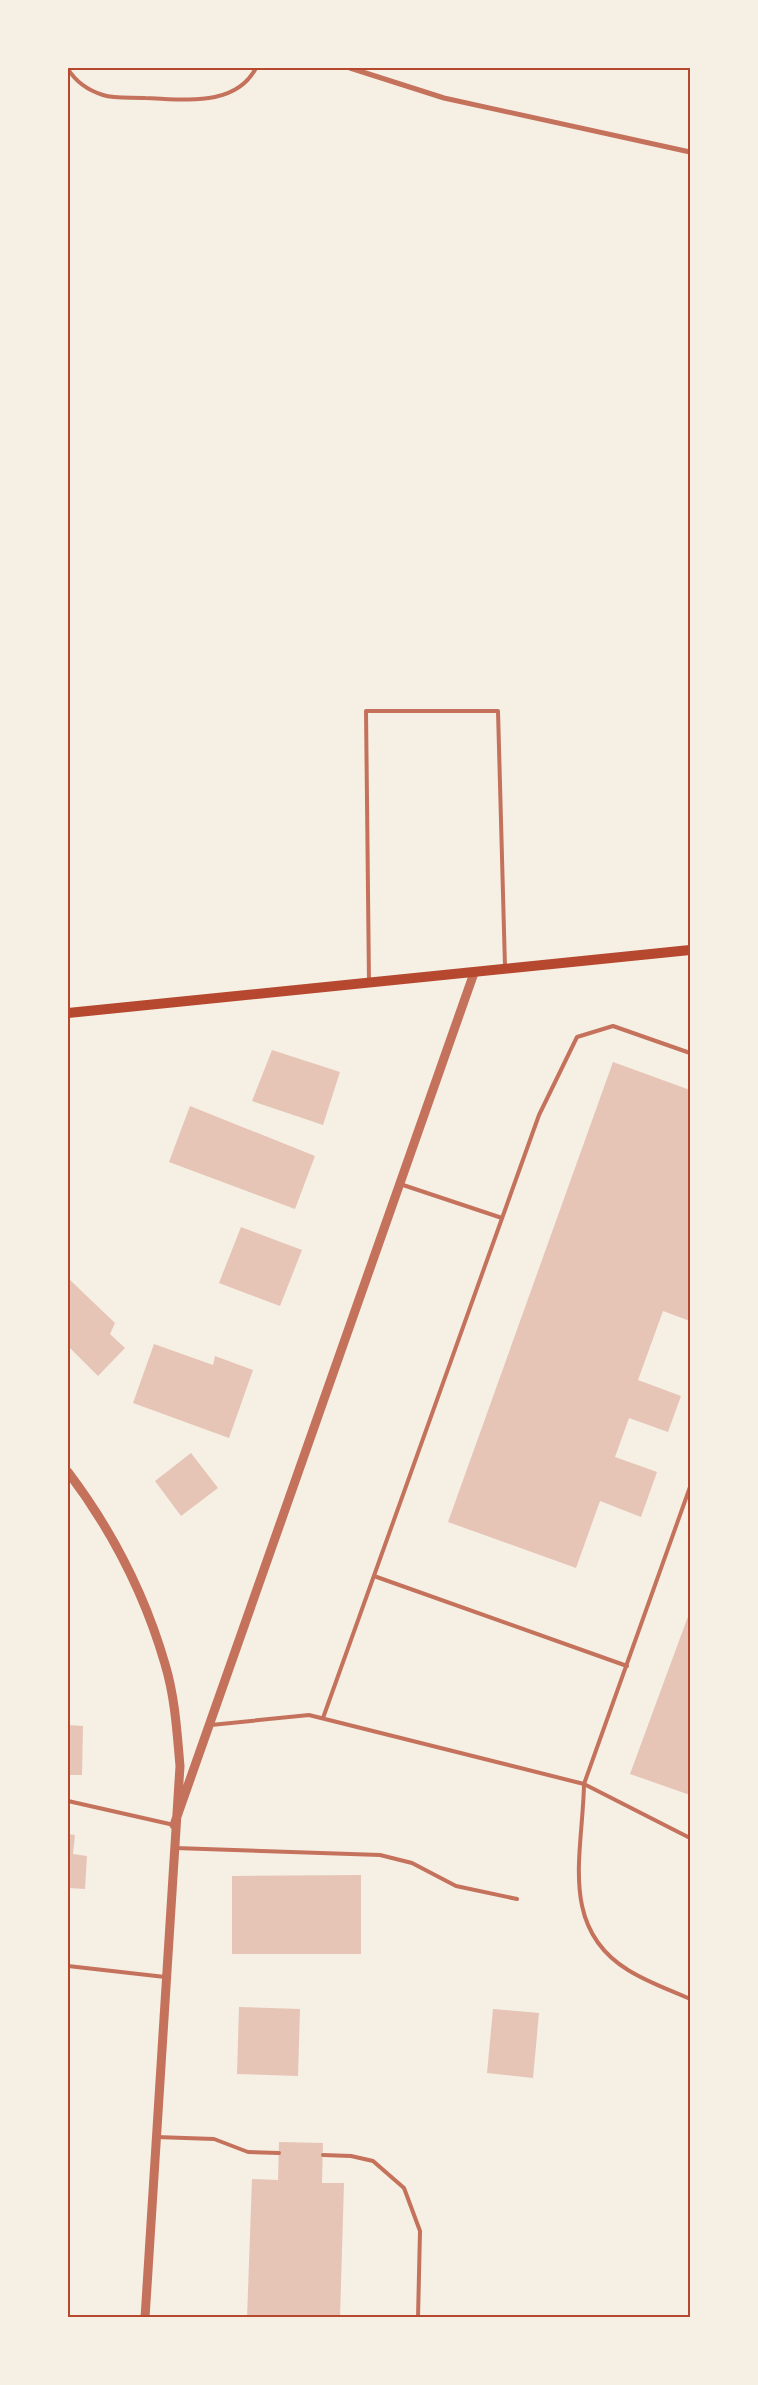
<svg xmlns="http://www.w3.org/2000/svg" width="758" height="2385" viewBox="0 0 758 2385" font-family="Merriweather,serif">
<rect width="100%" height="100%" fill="#f6efe4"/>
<path fill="#e6c5b7" d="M272 1050 340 1072 323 1125 252 1101Z
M613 1062 690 1090V1321L663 1311 638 1380 681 1396 668 1432 629 1418 615 1457 657 1472 641 1517 600 1501 576 1568 448 1522Z
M190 1106 315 1156 295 1209 169 1162Z
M241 1227 302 1250 280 1306 219 1283Z
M69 1279 115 1323 110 1334 125 1348 98 1376 68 1346Z
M154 1344 213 1365 215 1356 253 1370 229 1438 133 1403Z
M191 1453 218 1488 181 1516 155 1481Z
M690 1611V1795L630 1774Z
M68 1725 83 1726 82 1775H68Z
M68 1834 75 1835 73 1854 87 1856 85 1889 68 1888Z
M361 1875V1954H232V1876Z
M239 2007 300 2009 298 2076 237 2074Z
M493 2009 539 2013 533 2078 487 2073Z
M279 2142 323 2143 322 2183H344L340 2318H247L252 2179 278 2180Z"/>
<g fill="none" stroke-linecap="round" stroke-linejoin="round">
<path stroke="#c5725c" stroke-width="4" d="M68 69C76 82 87 90 103 95 115 99 133 97 145 98 183 99 235 108 256 68
M369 982 366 711H498L505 967
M400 1184 502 1218
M690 1487 584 1784C583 1852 558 1927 628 1970 647 1982 670 1990 690 1999
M374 1576 627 1666
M323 1718 539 1115 577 1037 613 1026 690 1053
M211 1725 309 1715 584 1784 690 1838
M68 1801 174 1825
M175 1848 380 1855 412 1863 456 1886 517 1899
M68 1966 165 1977
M156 2137 214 2139 248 2152 279 2153
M323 2155 351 2156 373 2161 404 2188 420 2231 418 2318"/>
<path stroke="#c5725c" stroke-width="5" d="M350 68 444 98 690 152"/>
<path stroke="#c5725c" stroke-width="9" d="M68 1472C111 1529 145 1595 165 1664 175 1697 177 1732 180 1766L145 2318
M174 1825 474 973"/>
<path stroke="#b5482f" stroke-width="10" d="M68 1013 690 950"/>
</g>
<rect width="758" height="2385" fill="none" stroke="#f6efe4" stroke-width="138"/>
<rect x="69" y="69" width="620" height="2247" fill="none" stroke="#b5482f" stroke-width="2"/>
</svg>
